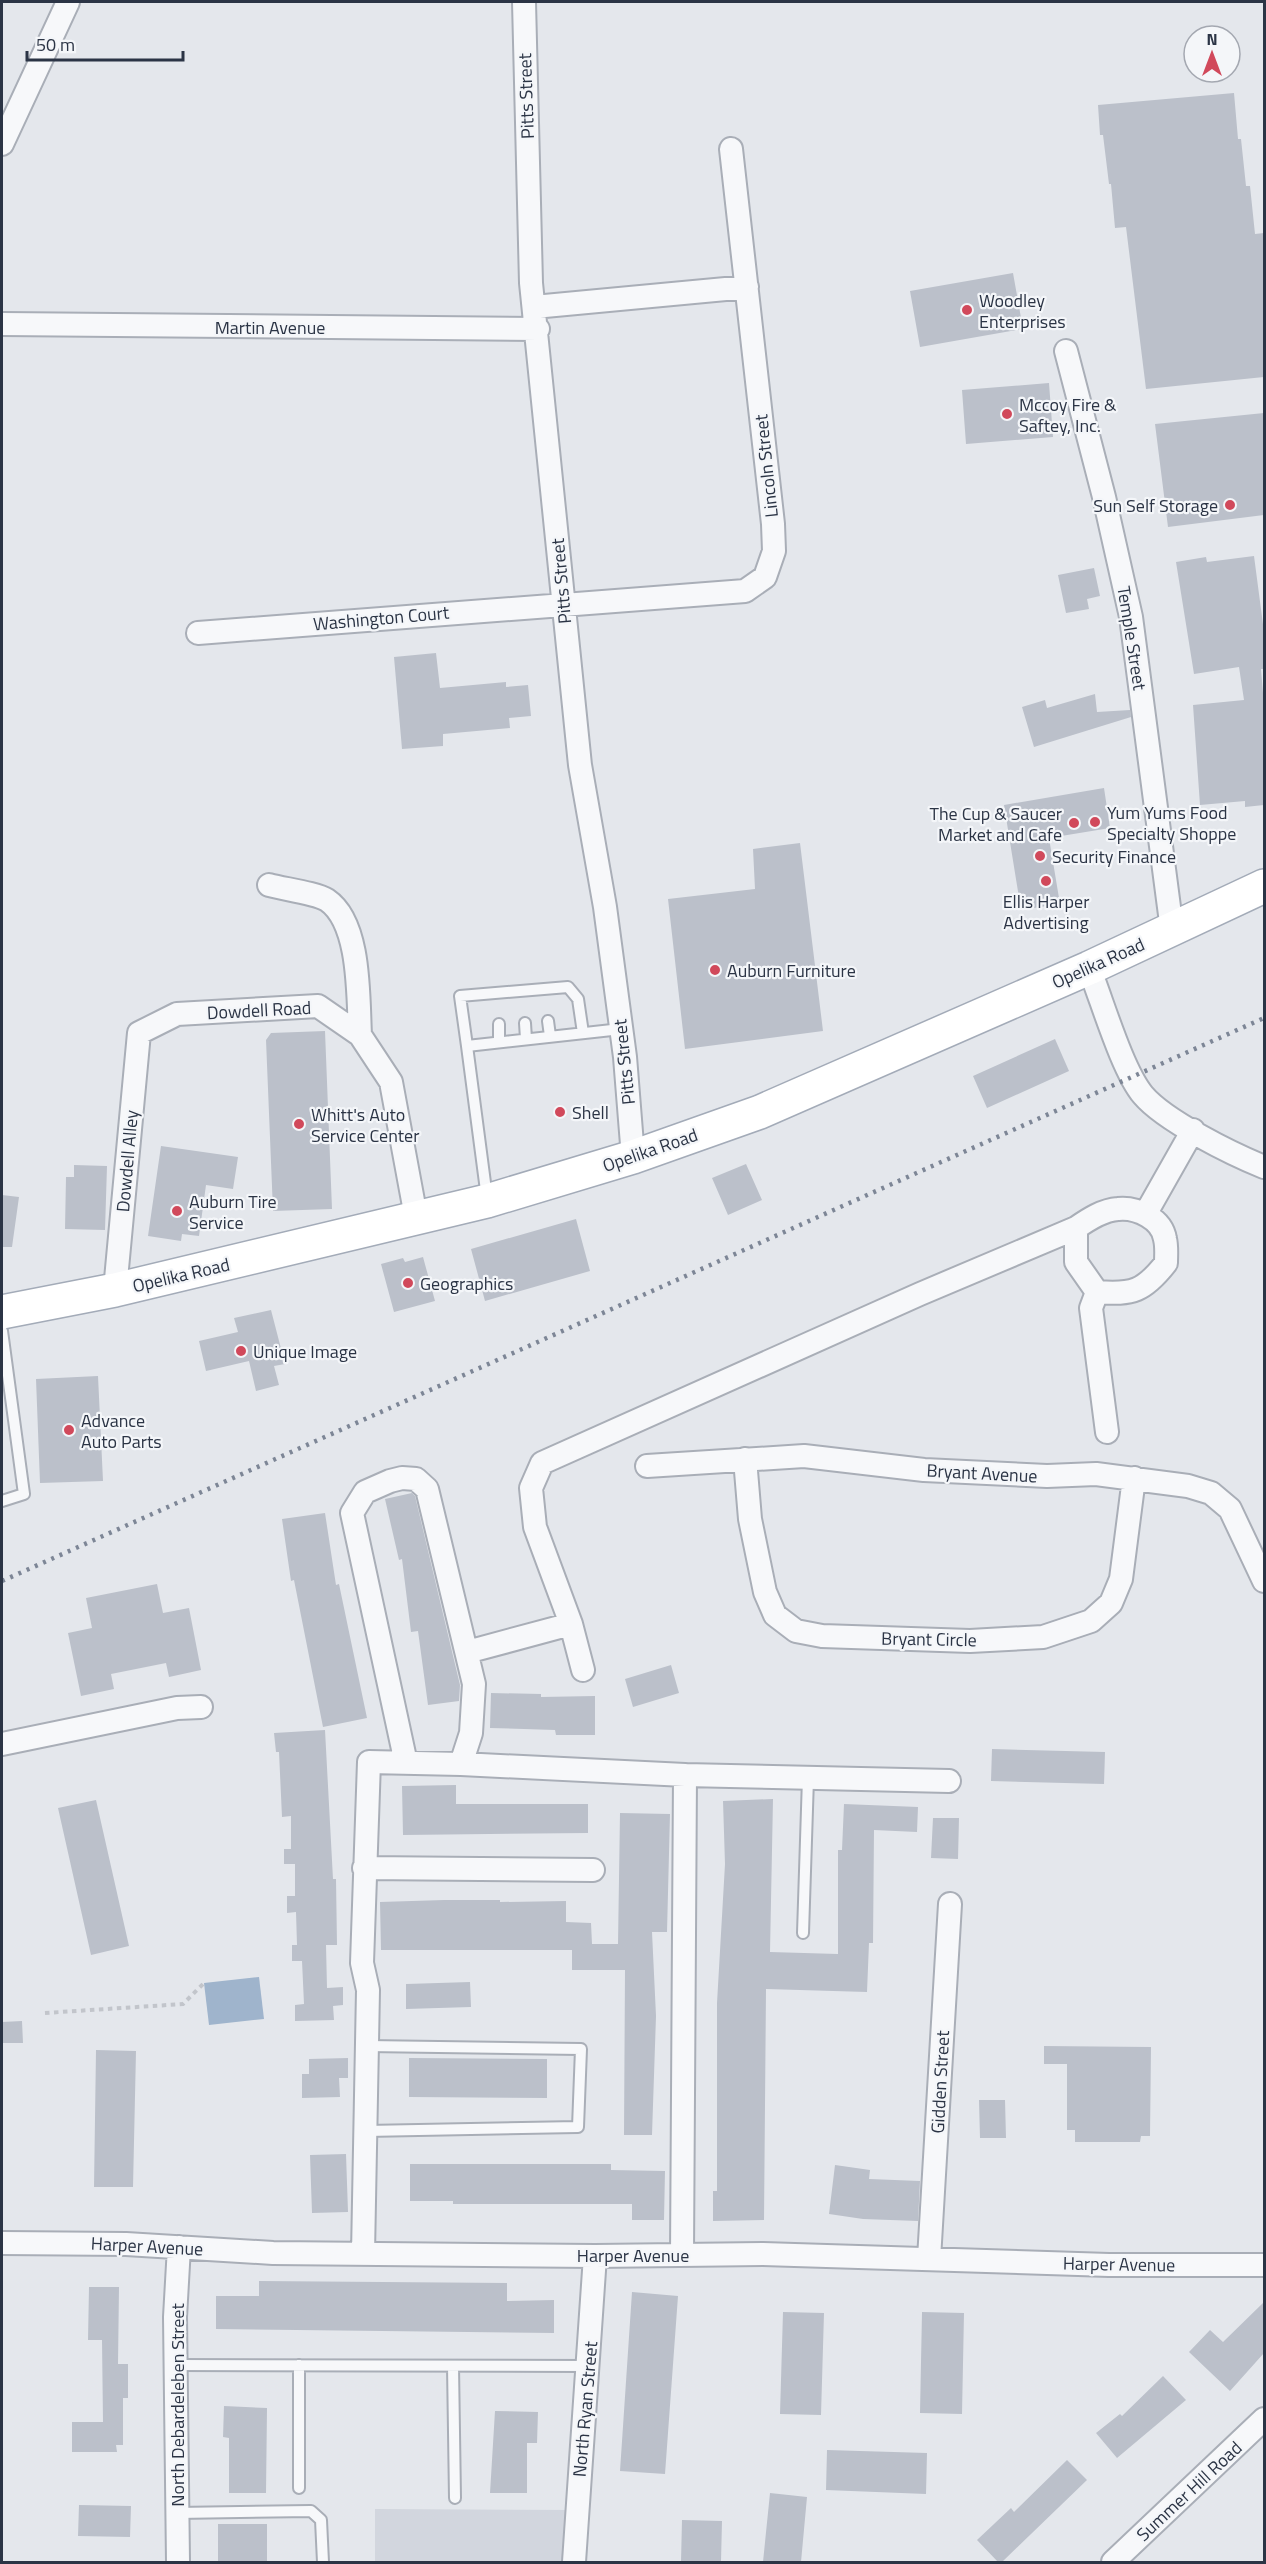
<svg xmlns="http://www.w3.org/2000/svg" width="1266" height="2564" viewBox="0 0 1266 2564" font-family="'Titillium Web',sans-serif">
<rect width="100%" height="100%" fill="#e4e7ec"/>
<path fill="#d2d6de" d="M375 2509 577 2510 574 2562H375Z"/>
<path fill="#9fb4cc" d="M259 1977 264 2019 209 2025 204 1983Z"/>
<path fill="#bbc0ca" d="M1234 93 1238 139H1241L1246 186H1250L1255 234 1264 233V377L1146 389 1126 227 1115 228 1111 184H1109L1103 135H1100L1098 105Z
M1013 273 1023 329 920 347 910 291Z
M1049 383 1053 437 966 444 962 390Z
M1264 413V515L1168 527 1155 424Z
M1254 556 1264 632V669H1261L1264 705V805L1245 807V801L1200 805 1193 705 1244 700 1239 667 1194 674 1176 562 1206 557 1207 562Z
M1094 568 1100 596 1087 599 1089 609 1066 613 1058 575Z
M436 653 440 688 506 682V687L528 685 531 716 509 718 510 728 443 734V746L402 749 394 657Z
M1095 694 1097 712 1130 710 1131 717 1034 747 1022 707 1045 700 1047 708Z
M1104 788 1110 828 1049 838 1060 904 1021 910 1004 805Z
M800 843 823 1031 685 1049 668 899 755 889 753 849Z
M325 1031 332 1209 273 1211 266 1040 271 1033Z
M1055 1039 1069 1071 987 1108 973 1076Z
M161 1146 238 1157 233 1189 206 1185 199 1236 182 1234 181 1241 148 1236Z
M746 1164 762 1200 728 1215 712 1178Z
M74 1165 107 1166 105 1230 65 1229 66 1177H74Z
M2 1195 19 1197 12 1247H2Z
M576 1219 590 1271 485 1301 471 1249Z
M423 1257 435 1301 394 1312 381 1264 403 1258 405 1262Z
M271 1310 285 1364 274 1366 279 1385 256 1391 249 1361 206 1371 199 1341 238 1332 234 1318Z
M98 1376 103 1481 40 1483 36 1379Z
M412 1493 415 1496 460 1685 459 1701 428 1705 418 1631 411 1632 402 1559 399 1560 385 1499Z
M325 1513 336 1585 339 1584 367 1718 323 1727 294 1580 291 1581 282 1519Z
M157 1584 163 1613 189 1608 201 1670 169 1677 166 1663 111 1674 114 1689 81 1696 68 1633 92 1628 86 1598Z
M671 1665 679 1693 633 1707 625 1679Z
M491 1693 541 1694V1697L595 1696V1735H556L555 1730 490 1728Z
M325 1730 333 1879H336L337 1945H326L327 1988 343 1987V2005L333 2006 334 2020 295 2021V2005L304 2004 302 1961H292V1945H297L296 1912 287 1913V1896H295V1864H284V1849H291V1816L282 1817 279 1752H276L274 1733Z
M992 1749 1105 1752 1104 1784 991 1781Z
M456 1785V1804H588V1833L403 1835 402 1786Z
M773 1799 770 1952 838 1954V1850H842L844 1804 918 1807 917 1832 874 1830 873 1943H869L867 1992 766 1989 764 2220 713 2221V2191H717V2003L725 1864 723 1801Z
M96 1800 129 1946 91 1955 58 1808Z
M620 1813 670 1814 667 1932H652L656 2016 652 2135H624L625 1970H572V1950H381L380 1902 444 1900H500V1902L566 1901V1922L591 1923 592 1944H618Z
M933 1818H959L958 1859 931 1858Z
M470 1982 471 2007 406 2009V1984Z
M22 2021 23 2043H2V2022Z
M1044 2046 1151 2047 1150 2136H1141L1140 2142H1075V2130H1067V2064H1044Z
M96 2050 136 2051 133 2187H94Z
M348 2058V2078H339L340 2097 302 2098V2074H309V2059Z
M409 2058 547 2059V2098L409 2097Z
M979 2100H1005L1006 2138H980Z
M346 2154 348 2212 312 2213 310 2155Z
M410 2164H611V2170L665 2171 664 2220H632V2204H453V2201H410Z
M835 2165 870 2170 869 2179 920 2181 918 2221 863 2219 829 2214Z
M259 2281 507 2283V2301L554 2300V2333L216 2329V2296H259Z
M89 2287H119L118 2364H128V2398H123V2445H116L117 2452H72V2422H103L102 2340H88Z
M632 2292 678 2296 665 2474 620 2471Z
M1264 2302V2353L1230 2391 1189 2352 1210 2330 1223 2342Z
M783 2312 824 2313 821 2415 780 2414Z
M922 2312 964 2313 962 2414 920 2413Z
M1163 2376 1186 2400 1117 2458 1096 2433 1120 2414 1122 2416Z
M224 2406 267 2408 266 2493H229V2438L223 2437Z
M495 2411 538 2412 537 2443H527V2493H490Z
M827 2450 927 2453 926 2494 826 2490Z
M1067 2460 1087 2480 1002 2562H998L977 2540 1011 2508 1014 2512Z
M770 2493 807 2497 801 2562H763Z
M79 2505 131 2506 130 2537 78 2536Z
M682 2520 722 2521 721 2562H681Z
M218 2524H267V2562H218Z"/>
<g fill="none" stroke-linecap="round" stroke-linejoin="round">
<g stroke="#a9aeb7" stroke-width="14">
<path id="lane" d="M548 1021 550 1036
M525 1023 526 1039
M499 1024V1042
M467 1046 460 996 568 987 578 999 583 1033
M487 1198 467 1046 621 1029
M2 1331 24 1494 2 1501
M803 1933 808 1778
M366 2131 578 2127 581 2049 367 2046
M176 2365 589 2366
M299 2365V2488
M453 2366 455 2498
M177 2513 311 2511 321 2520 323 2562"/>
</g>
<g stroke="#a9aeb7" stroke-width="26">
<path id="street" d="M524 2 531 283 580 765 605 907 625 1057 633 1157
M2 144 68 2
M534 307 747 287
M2 324 538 329
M1066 351 1104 497 1131 617 1172 930
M198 633 745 591 765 577 774 551 773 524 731 149
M269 885C283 889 316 893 327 900 361 923 358 998 360 1035
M1089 968C1102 1000 1122 1070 1143 1095 1165 1121 1232 1154 1264 1167
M1146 1213 1193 1130
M1076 1228C1089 1219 1103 1210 1118 1209 1137 1207 1162 1219 1165 1239 1167 1247 1166 1255 1166 1263 1144 1291 1133 1295 1097 1292
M115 1290 139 1033 177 1014 318 1006 360 1035 391 1082 416 1217
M745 1459 750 1519 765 1592 775 1615 796 1631 822 1636 970 1641 1043 1637 1091 1621 1111 1603 1121 1579 1134 1478
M647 1466 804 1456 924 1470 1047 1476 1096 1474 1188 1486 1211 1493 1230 1509 1264 1581
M467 1652 571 1624
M583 1670 571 1624 535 1527 531 1488 542 1463 920 1294 1076 1228V1262L1097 1292 1091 1308 1107 1432
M2 1744 177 1708 201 1707
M406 1763 352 1513 365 1492 390 1481 402 1478 416 1479 427 1489 474 1684 471 1733 461 1764
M364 1868 593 1870
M2 2243 126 2244 273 2253 595 2256 763 2254 1109 2265H1264
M363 2254 368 1990 362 1963 369 1762 461 1764 685 1775
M682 2255 685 1775 949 1781
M929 2259 950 1904
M178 2562 175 2317 179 2247
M574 2562 595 2256
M1113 2562 1264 2419"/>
</g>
<g stroke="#a3abb8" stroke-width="36">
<path id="primary" d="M2 1312 115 1290 487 1201 633 1157 760 1112 1089 968 1264 886"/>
</g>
<path stroke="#c2c5cb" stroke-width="4" stroke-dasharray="4.5 4.5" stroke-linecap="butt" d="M45 2013 183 2004 204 1983"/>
<use href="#lane" stroke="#f7f8fa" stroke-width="10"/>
<use href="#street" stroke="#f7f8fa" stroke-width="22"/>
<use href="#primary" stroke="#fff" stroke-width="33"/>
<path stroke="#7d8696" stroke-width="4.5" stroke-dasharray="3 6" stroke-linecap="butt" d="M2 1581 1264 1018"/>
</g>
<g fill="#d1495b" stroke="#f4f6f9" stroke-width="2">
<circle cx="967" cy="310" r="6"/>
<circle cx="1007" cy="414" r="6"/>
<circle cx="1230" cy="505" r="6"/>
<circle cx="1095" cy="822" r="6"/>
<circle cx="1074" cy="823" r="6"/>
<circle cx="1040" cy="856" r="6"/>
<circle cx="1046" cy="881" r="6"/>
<circle cx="715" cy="970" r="6"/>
<circle cx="560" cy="1112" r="6"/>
<circle cx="299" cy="1124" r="6"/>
<circle cx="177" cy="1211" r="6"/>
<circle cx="408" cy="1283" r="6"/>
<circle cx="241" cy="1351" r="6"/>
<circle cx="69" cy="1430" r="6"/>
</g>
<g text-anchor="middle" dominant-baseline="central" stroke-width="4.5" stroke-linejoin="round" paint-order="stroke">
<g font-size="18" fill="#2b3445" stroke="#f4f6f9">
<text transform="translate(526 96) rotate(-92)">Pitts Street</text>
<text x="270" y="327">Martin Avenue</text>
<text transform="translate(766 466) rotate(-96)">Lincoln Street</text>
<text transform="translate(561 581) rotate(-95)">Pitts Street</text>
<text transform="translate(381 618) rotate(-5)">Washington Court</text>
<text transform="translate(1132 638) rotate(81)">Temple Street</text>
<text transform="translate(1098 963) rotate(-24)">Opelika Road</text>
<text transform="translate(259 1010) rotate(-3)">Dowdell Road</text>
<text transform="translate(624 1062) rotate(-96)">Pitts Street</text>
<text transform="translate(650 1150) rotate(-19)">Opelika Road</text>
<text transform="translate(127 1161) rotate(-85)">Dowdell Alley</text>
<text transform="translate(181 1275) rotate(-13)">Opelika Road</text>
<text transform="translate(982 1473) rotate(3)">Bryant Avenue</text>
<text transform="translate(929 1639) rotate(1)">Bryant Circle</text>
<text transform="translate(940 2082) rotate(-87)">Gidden Street</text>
<text transform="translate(147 2246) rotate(3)">Harper Avenue</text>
<text x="633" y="2255">Harper Avenue</text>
<text transform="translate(1119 2264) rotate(1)">Harper Avenue</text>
<text transform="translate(177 2405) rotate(-90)">North Debardeleben Street</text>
<text transform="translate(585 2409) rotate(-85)">North Ryan Street</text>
<text transform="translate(1189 2491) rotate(-43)">Summer Hill Road</text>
</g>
<g font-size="18" fill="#2b3445" stroke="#f4f6f9" text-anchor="start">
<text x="979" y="300">Woodley<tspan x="979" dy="21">Enterprises</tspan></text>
<text x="1019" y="404">Mccoy Fire &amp;<tspan x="1019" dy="21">Saftey, Inc.</tspan></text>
<text x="1218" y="505" text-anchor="end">Sun Self Storage</text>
<text x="1107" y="812">Yum Yums Food<tspan x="1107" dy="21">Specialty Shoppe</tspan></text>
<text x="1062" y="813" text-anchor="end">The Cup &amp; Saucer<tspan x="1062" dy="21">Market and Cafe</tspan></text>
<text x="1052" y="856">Security Finance</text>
<text x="1046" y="901" text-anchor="middle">Ellis Harper<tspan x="1046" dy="21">Advertising</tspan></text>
<text x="727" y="970">Auburn Furniture</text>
<text x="572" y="1112">Shell</text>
<text x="311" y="1114">Whitt's Auto<tspan x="311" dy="21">Service Center</tspan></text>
<text x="189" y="1201">Auburn Tire<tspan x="189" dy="21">Service</tspan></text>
<text x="420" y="1283">Geographics</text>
<text x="253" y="1351">Unique Image</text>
<text x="81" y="1420">Advance<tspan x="81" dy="21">Auto Parts</tspan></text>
</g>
</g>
<rect width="1266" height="2564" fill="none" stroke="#2b3445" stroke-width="6"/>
<g transform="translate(1212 54)"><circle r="28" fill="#f4f6f9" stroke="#a4a8b1" stroke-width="1.5"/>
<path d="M0-4.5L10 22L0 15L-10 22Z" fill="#d1495b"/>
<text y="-9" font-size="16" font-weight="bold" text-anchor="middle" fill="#2b3445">N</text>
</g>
<path d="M27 51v9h156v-9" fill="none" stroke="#2b3445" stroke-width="3"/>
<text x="36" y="51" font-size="18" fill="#2b3445" stroke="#f4f6f9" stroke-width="4.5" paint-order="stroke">50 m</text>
</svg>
